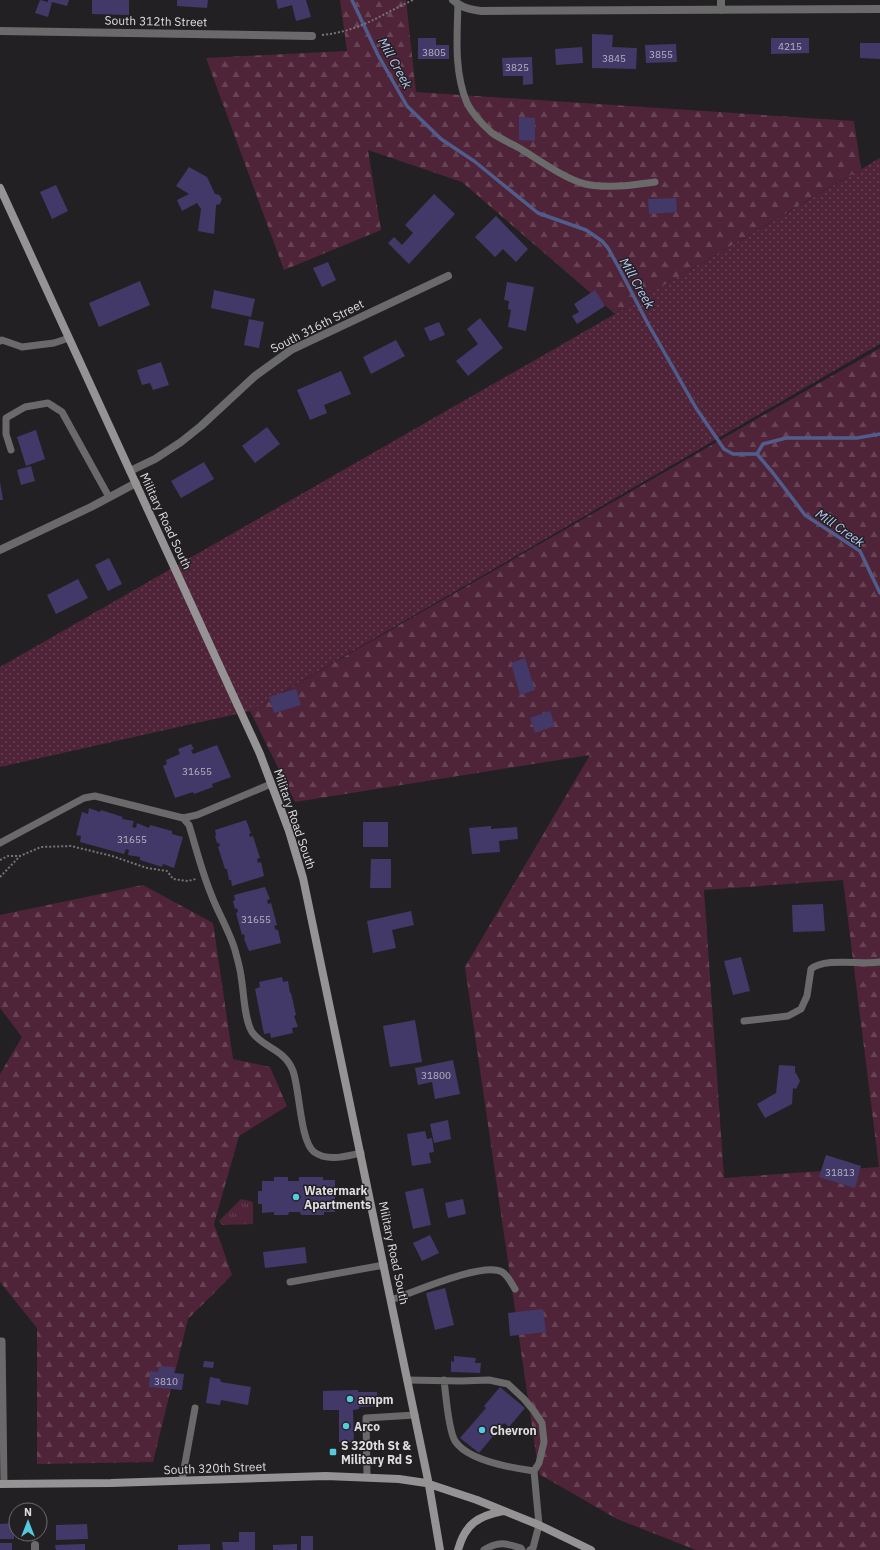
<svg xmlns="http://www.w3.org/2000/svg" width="880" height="1550" viewBox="0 0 880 1550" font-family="'IBM Plex Sans',sans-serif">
<defs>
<pattern id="grass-dots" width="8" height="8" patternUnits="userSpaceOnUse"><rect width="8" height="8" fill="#4f2438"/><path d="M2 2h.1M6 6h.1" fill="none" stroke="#684354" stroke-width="1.8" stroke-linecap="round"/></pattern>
<pattern id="forest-firs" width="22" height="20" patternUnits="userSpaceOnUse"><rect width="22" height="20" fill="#4f2438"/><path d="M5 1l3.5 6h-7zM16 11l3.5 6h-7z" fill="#684354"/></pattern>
<pattern id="park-tufts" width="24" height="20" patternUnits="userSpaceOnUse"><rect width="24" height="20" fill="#4f2438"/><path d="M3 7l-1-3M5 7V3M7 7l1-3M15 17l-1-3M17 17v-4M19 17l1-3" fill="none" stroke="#684354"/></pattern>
</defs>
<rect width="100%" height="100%" fill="#222023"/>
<path fill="url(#grass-dots)" d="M880 158V344L250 711 0 767V667L615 314Z"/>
<path fill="url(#forest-firs)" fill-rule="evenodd" d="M340 0H406L416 92 854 121 861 169 615 314 462 182 368 150 381 230 284 270 206 58 347 51Z
M880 348V1550H696L617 1519 539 1474 465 967 590 755 295 802 250 711ZM843 880 879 1167 724 1178 704 890Z
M143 885 213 923 233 1059 270 1067 287 1106 239 1136 214 1224 232 1275 188 1319 153 1462 37 1464V1328L0 1282V1074L22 1037 0 1008V915Z"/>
<path fill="url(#park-tufts)" d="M241 1199 253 1202V1224L222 1225 219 1221Z"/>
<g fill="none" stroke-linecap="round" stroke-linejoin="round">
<path stroke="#505d8c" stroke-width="3.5" d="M352 0 378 55 407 106 441 139 474 161 538 213 586 230 602 241 608 248 619 268 647 322 696 408 724 449 733 454H757L773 473 805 515 860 551 880 593
M757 454 763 444 786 438H857L880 434"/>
</g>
<path fill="#433968" d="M40 0 48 2V0H69L67 6 52 2 48 17 35 13Z
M92 0H129V15L92 14Z
M177 0H208L207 8 177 6Z
M276 0H306L311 17 296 21 292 5 278 9Z
M592 34 613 35 612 47 637 48 636 69 592 68Z
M418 38H436V45H449V59H418Z
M771 38H809V53L771 54Z
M860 43H880V59L860 58Z
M676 44 677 62 646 63 645 45Z
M582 47 583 63 556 65 555 49Z
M532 57 533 84 523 85V76H503L502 58Z
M519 117 535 118V141L519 140Z
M189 167 207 177 215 194 219 195 222 199 220 204 216 205 214 234 198 231 201 209 197 203 182 211 177 200 189 194 176 186Z
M56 185 68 211 52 219 40 192Z
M434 194 455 214 409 264 388 243 394 237 402 245 413 233 405 225Z
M676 198 677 212 649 214 648 199Z
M496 216 528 249 516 262 503 249 495 257 475 237Z
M328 262 336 280 322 287 313 268Z
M140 281 150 305 99 327 89 303Z
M507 282 534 287 526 331 508 327 511 310 508 309 509 301 504 300Z
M214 290 255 299 251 317 211 308Z
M595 290 605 306 577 324 572 316 579 312 574 304Z
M480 318 503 348 468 376 456 361 478 344 467 329Z
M249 319 264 322 259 348 244 345Z
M439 322 445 335 430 341 424 328Z
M396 340 405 356 371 374 363 357Z
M161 362 169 385 153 390 150 383 142 385 137 370Z
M341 371 351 394 324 405 327 413 310 420 297 390Z
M267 427 280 444 255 463 242 446Z
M36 430 45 459 26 466 17 437Z
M204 462 214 479 181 498 171 481Z
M31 466 35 481 21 485 17 470Z
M0 482 3 500H0Z
M109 558 122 584 108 591 95 565Z
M78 579 88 598 56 614 47 595Z
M525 658 535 690 520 695 511 663Z
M296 689 301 705 274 713 269 697Z
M550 711 555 726 535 733 530 718Z
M191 744 194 749 191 750 193 754 217 745 231 777 212 784 213 787 194 794 193 792 175 798 163 766 167 764 166 760 180 754 178 749Z
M89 808 100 812 101 810 123 817 122 819 134 821 132 827 136 828 137 823 149 828 150 825 172 831V834L183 837 174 868 163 864 162 867 140 860V857L128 855 129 850 126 849 124 854 80 842 81 836 76 835 82 812 88 814Z
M246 820 251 833 249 834 250 837 253 836 260 858 257 859 258 863 261 862 264 876 232 886 231 880H229L227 869H225L218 847 220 846 219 843H217L215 836 216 835 215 830Z
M363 822H388V847H363Z
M491 826V829L517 827 518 839 499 841 500 852 472 854 469 828Z
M371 859H391V888H370Z
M265 887 270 899 267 900 268 904 271 903 277 925 274 926 276 930H278L281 943 249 951 244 939 245 938 244 934 242 935 236 913 238 912 237 908 235 909 233 901 235 900 234 895Z
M823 904 825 931 793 932 792 905Z
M411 911 414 925 392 930 396 948 373 953 367 921Z
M741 957 750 991 733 995 724 961Z
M282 977 283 982 288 981 290 993H291L296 1015 294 1016 298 1027 292 1028 293 1033 271 1038 270 1033 264 1034 255 989 260 987 259 982Z
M415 1020 422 1062 390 1067 383 1026Z
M453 1060 460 1094 435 1099 432 1082 418 1085 415 1068Z
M779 1065 795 1066V1073H796L800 1081 796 1089 793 1088 792 1104 765 1118 757 1104 776 1093Z
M448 1120 451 1139 434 1143 430 1124Z
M425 1131 427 1139 432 1138 434 1152 429 1153 431 1163 412 1166 407 1134Z
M826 1155 861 1166 855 1188 819 1177Z
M274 1177H288V1181H299V1177H323V1180H335V1212H324V1215H301L300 1212H289L288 1215H274V1212L262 1213V1204H258V1191H262V1181H274Z
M423 1188 431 1225 413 1229 405 1192Z
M463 1199 466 1214 448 1218 445 1203Z
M430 1235 439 1253 422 1261 413 1243Z
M305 1247 307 1263 265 1268 263 1252Z
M445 1288 454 1325 435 1330 426 1293Z
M543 1309 546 1332 510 1336 508 1313Z
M454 1356 476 1358 475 1363H481L480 1373 451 1372V1361L454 1362Z
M204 1361 214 1362 213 1368 203 1367Z
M159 1366 175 1367 174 1373 184 1374 182 1390 149 1387 150 1371 158 1372Z
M210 1377 220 1379 221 1382 251 1387 248 1405 221 1400 220 1405 206 1403Z
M500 1387 525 1408 509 1427 504 1423 479 1453 460 1438 486 1408 484 1406Z
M358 1390V1392H377L378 1406 359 1407V1409L353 1410 354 1442H339V1410H323V1391Z
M14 1523V1539H0V1524Z
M87 1524 88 1539 56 1540V1525Z
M239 1532H255V1550H223L222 1542H239Z
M301 1536H313V1550H301Z
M0 1543H12V1550H0Z
M85 1544V1550H56L55 1545Z
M210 1544V1550H178V1545Z
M297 1544V1550H273V1545Z"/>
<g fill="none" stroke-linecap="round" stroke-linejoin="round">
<path stroke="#767476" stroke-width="2" stroke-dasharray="2 2" stroke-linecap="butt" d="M322 35C361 31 380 15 413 0
M0 860 8 856H20L41 847 71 846 112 856 147 868 167 871 173 879 188 881 196 879
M0 877 20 856"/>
<path stroke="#6b6a6b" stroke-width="7" d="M458 4C457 37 454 72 467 103 472 113 483 125 492 133 501 139 512 144 521 149 539 160 565 179 585 184 607 189 633 185 655 182
M0 341 2 340 22 347 54 343 69 338
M11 450 6 434V418L25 407 48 403 62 412 109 497
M183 818 189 825C196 848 202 872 211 894 218 913 229 930 235 950 237 958 240 967 241 976 244 992 244 1019 252 1032 263 1048 285 1049 293 1071 300 1091 300 1141 314 1152 328 1162 346 1156 361 1153
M0 843 84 798 95 796 183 818 197 815 271 784
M744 1021 788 1016 801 1009 807 996 811 969C826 957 861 965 880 962
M290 1282 384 1265
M391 1300C412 1293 484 1261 502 1272 508 1275 511 1283 515 1289
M0 1341H2L4 1484
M407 1380 461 1381 489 1380 508 1384 524 1399 534 1411 542 1423 544 1442 539 1463 534 1471 539 1525 533 1548 530 1550
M444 1380C446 1395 448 1429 455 1441 468 1461 512 1468 534 1471
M367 1477 366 1418 415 1415
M182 1480 195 1408
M484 1550C498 1541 505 1543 521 1548L522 1550"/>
<path stroke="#6b6a6b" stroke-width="8" d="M453 0C461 8 471 10 481 11L880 9
M721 0V10
M0 31 312 36
M130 471 155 459 181 442 201 426 255 376 291 350 448 276
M0 550 91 507 136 483
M35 1545V1550"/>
<path stroke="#969395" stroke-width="8" d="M0 188 260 754 289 831 303 878 429 1485 440 1550
M0 1484 111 1483 326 1476 399 1479 426 1483 477 1500 539 1525 591 1550
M458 1550C465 1524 478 1516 503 1511"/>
</g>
<g fill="#55cadf" stroke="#222023" stroke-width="1.5">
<circle cx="296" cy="1197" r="4"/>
<circle cx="350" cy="1399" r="4"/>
<circle cx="346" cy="1426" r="4"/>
<circle cx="482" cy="1430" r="4"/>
<rect x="329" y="1448" width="8" height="8" rx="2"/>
</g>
<g text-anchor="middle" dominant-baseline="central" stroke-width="3" stroke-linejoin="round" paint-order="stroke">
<g font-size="10" fill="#b8b4c1">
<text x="790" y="46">4215</text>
<text x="434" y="52">3805</text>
<text x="661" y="54">3855</text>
<text x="614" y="58">3845</text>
<text x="517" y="67">3825</text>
<text x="197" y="771">31655</text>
<text x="132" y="839">31655</text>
<text x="256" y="919">31655</text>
<text x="436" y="1075">31800</text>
<text x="840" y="1172">31813</text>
<text x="166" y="1381">3810</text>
</g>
<g font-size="12" fill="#dfdddf" stroke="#222023">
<text transform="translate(156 21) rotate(1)">South 312th Street</text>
<text transform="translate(317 326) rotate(-27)">South 316th Street</text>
<text transform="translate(166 521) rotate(65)">Military Road South</text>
<text transform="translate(295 819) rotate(71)">Military Road South</text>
<text transform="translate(394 1253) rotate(78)">Military Road South</text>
<text transform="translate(215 1468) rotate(-2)">South 320th Street</text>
</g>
<g font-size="12" font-weight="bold" fill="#dfdddf" stroke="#222023" text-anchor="start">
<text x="304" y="1190">Watermark<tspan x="304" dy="14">Apartments</tspan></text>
<text x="358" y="1399">ampm</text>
<text x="354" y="1426">Arco</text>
<text x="490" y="1430">Chevron</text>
<text x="341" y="1445">S 320th St &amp;<tspan x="341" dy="14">Military Rd S</tspan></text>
</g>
<g font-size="13" font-style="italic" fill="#bbc8f5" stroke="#222023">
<text transform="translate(395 63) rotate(61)">Mill Creek</text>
<text transform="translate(637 283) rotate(60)">Mill Creek</text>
<text transform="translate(840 528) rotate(35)">Mill Creek</text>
</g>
</g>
<g transform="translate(28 1522)"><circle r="19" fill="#222023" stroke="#6e6c6e"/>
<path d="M0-3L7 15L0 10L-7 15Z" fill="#55cadf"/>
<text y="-6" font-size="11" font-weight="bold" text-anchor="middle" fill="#dfdddf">N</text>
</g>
</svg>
